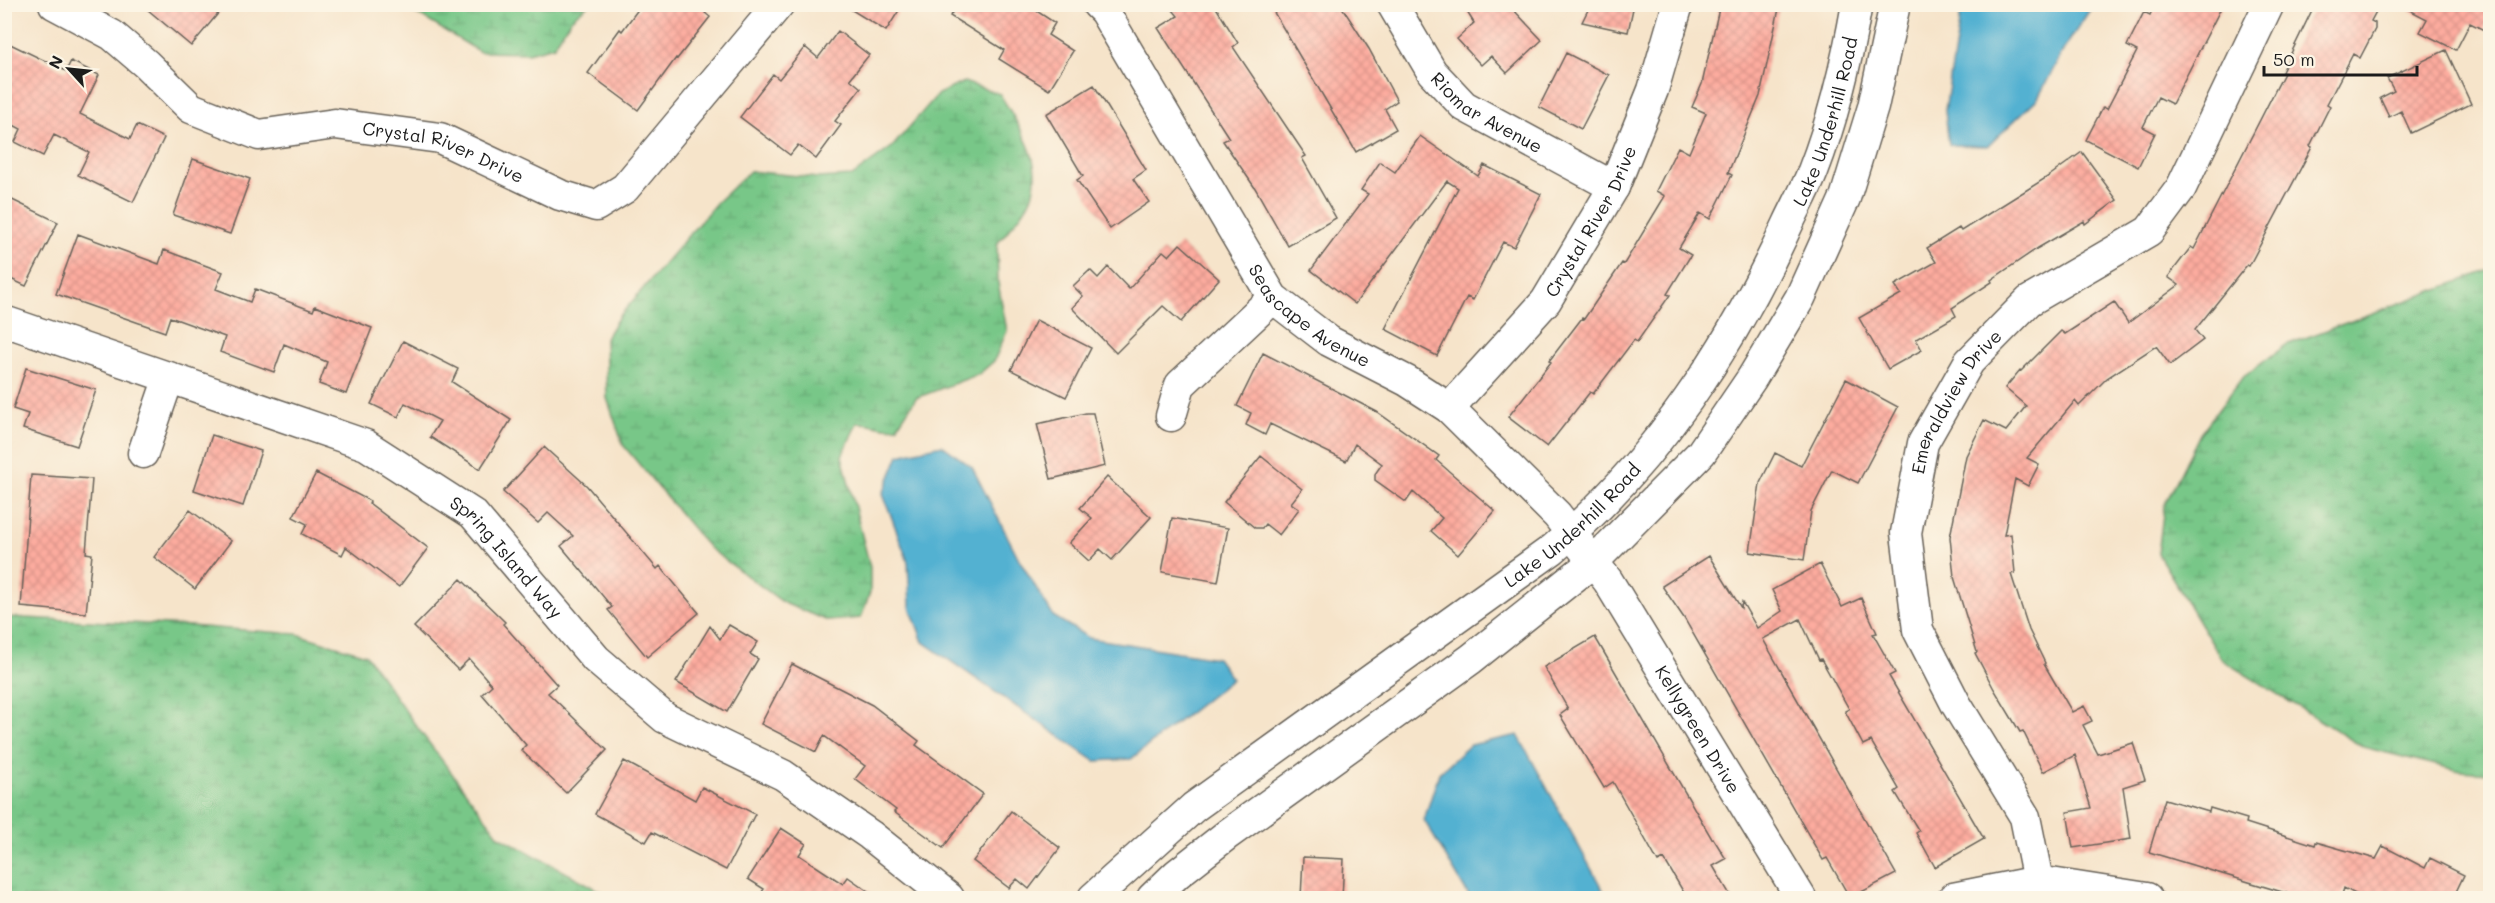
<svg xmlns="http://www.w3.org/2000/svg" width="2495" height="903" viewBox="0 0 2495 903" font-family="Mali,sans-serif">
<defs>
<pattern id="wetland-marsh" width="20" height="14" patternUnits="userSpaceOnUse" patternTransform="scale(1.5)"><rect width="20" height="14" fill="#78c788"/><path d="M1 5h8M5 5V1M11 12h8M15 12V8" fill="none" stroke="#67aa75"/></pattern>
<pattern id="building-cross-hatch" width="8" height="8" patternUnits="userSpaceOnUse" patternTransform="scale(1.5)"><rect width="8" height="8" fill="#fdac9f"/><path d="M0 0l8 8M0 8l8-8" fill="none" stroke="#d89388"/></pattern>
</defs>
<rect width="100%" height="100%" fill="#fcf5e5"/>
<filter id="ink" filterUnits="userSpaceOnUse"><feTurbulence type="fractalNoise" baseFrequency=".0167" numOctaves="2"/><feDisplacementMap in="SourceGraphic" scale="12" xChannelSelector="R" yChannelSelector="G"/><feConvolveMatrix kernelMatrix="1 2 1 2 8 2 1 2 1" color-interpolation-filters="sRGB"/></filter>
<filter id="wash" filterUnits="userSpaceOnUse"><feTurbulence type="fractalNoise" baseFrequency=".008" numOctaves="4" result="noise"/><feDisplacementMap in="SourceGraphic" scale="24" xChannelSelector="R" yChannelSelector="G"/><feGaussianBlur stdDeviation="1.35" result="paint"/><feColorMatrix in="noise" values="0 0 0 0 0 0 0 0 0 0 0 0 0 0 0 0 0 1.4 0 .05"/><feComposite in="paint" operator="in"/></filter>
<g filter="url(#wash)">
<rect width="100%" height="100%" fill="#f6e4ca"/>
<path fill="url(#wetland-marsh)" stroke="#4a7252" stroke-width="1.5" d="M408 5H588L571 19 554 46 528 53 480 52 412 11Z
M964 82 1000 94C1019 127 1049 165 1028 204 1020 218 1007 231 997 244L998 283 1007 331 994 361 979 374 916 398 897 427C882 430 872 422 857 423L842 456 870 567V592L861 618 828 621 784 603 709 548 623 445 607 398 605 339 618 318 717 202 750 171 818 178 852 176 892 147 938 94Z
M2490 270V773L2460 771 2363 747 2222 660 2158 554 2164 506 2200 434 2242 378 2286 345Z
M4 617 190 626 297 634 366 655 414 723 499 836 613 898H5Z"/>
<path fill="#53b1d1" stroke="#386676" stroke-width="1.5" d="M1962 5H2093L2064 49 2038 98 1988 146 1949 145 1945 110Z
M942 445 972 467 1020 561 1053 616 1089 638 1217 658 1232 679 1131 759 1095 761 923 642 910 607 908 562 883 494 899 455Z
M1518 735 1606 896V898H1470L1424 820 1439 773 1470 745Z"/>
<g id="blocks">
<path fill="url(#building-cross-hatch)" d="M141 4H226L191 46Z
M642 4H712L705 13 710 17 677 59 676 58 638 110 588 73 620 29 622 31Z
M842 4H903L886 31Z
M957 4H1026L1055 23 1048 35 1073 51 1049 90 999 59 1004 50 950 16Z
M1168 4H1214L1238 43 1233 47 1306 156 1302 158 1336 218 1288 246 1255 188 1223 141 1229 138 1158 28 1178 16Z
M1269 4H1340L1369 49 1397 101 1385 109 1396 129 1356 152Z
M1462 4 1509 5 1542 40 1507 73 1491 56 1481 65 1457 39 1474 23Z
M1591 4H1634L1628 32 1582 22Z
M1720 4H1780L1760 96 1728 173 1732 175 1710 219 1700 213 1679 248 1691 255 1667 294 1670 295 1637 342 1634 340 1593 394 1590 392 1547 447 1508 417 1551 362 1549 361 1582 318 1584 319 1622 263 1624 264 1665 196 1656 191 1678 147 1689 153 1706 113 1692 107 1702 84Z
M2155 4H2223L2172 104 2158 97 2143 127 2155 133 2138 167 2086 140 2103 107 2107 109 2137 51 2127 46 2144 12 2150 15Z
M2315 4H2380L2371 21 2375 23V29L2360 58 2353 54 2327 104 2330 106 2310 146 2312 147 2249 266 2247 265 2195 330 2203 340 2170 365 2156 346 2107 378 2079 406 2075 401 2027 458 2039 464 2028 486 2015 479 2004 535 2011 534 2015 573 2011 574 2029 630 2045 663 2044 664 2072 712 2084 706 2092 721 2083 725 2098 754 2133 743 2145 780 2123 787 2131 839 2073 848 2067 812 2091 808 2075 755 2043 772 2023 731 2020 732 1994 689 1975 653 1977 652 1954 577 1950 537 1966 456 1984 420 2006 431 2026 406 2005 388 2020 370 2021 371 2061 331 2065 334 2114 302 2128 323 2179 285 2168 277 2191 247 2194 249 2284 73 2282 72Z
M2398 4H2490V17L2484 30 2470 23 2456 50 2420 32 2427 19Z
M838 31 869 55 850 79 861 88 835 121 841 125 816 159 798 145 790 155 740 117 773 74 779 79 805 47 818 58Z
M4 41 66 71 71 61 99 75 80 114 130 139 137 125 164 138 133 202 78 175 89 152 54 135 43 156 15 142 21 129 4 120Z
M2446 50 2471 104 2411 133 2401 111 2389 117 2380 98 2394 91 2387 78Z
M1566 53 1609 75 1581 129 1539 107Z
M1094 85 1146 170 1133 179 1149 202 1110 229 1077 180 1083 176 1046 114Z
M1420 136 1478 176 1484 165 1541 194 1514 247 1503 242 1473 300 1467 297 1437 356 1385 329 1458 188 1447 181 1355 304 1311 270 1368 194 1361 190 1380 162 1395 172Z
M2082 152 2117 200 2085 224 2084 221 2038 248 1991 280 1992 282 1952 308 1956 316 1916 339 1922 350 1888 369 1859 318 1901 294 1895 285 1936 262 1927 248 1959 228 1961 231 2049 176Z
M193 159 250 179 230 234 173 215Z
M4 196 58 222 26 286 4 276Z
M78 234 159 264 164 250 223 272 216 289 250 302 255 289 313 311 315 306 372 328 346 394 319 384 327 362 284 344 274 372 220 352 225 337 170 317 165 332 56 294Z
M1180 244 1219 279 1181 322 1163 306 1116 353 1072 308 1083 296 1073 286 1090 270 1098 278 1108 267 1129 289 1163 251 1169 256Z
M1036 320 1091 348 1066 397 1011 370Z
M403 341 458 369 452 382 511 420 480 469 430 437 440 421 405 403 398 417 371 404Z
M1263 353 1377 412 1439 456 1436 460 1495 511 1458 555 1431 531 1442 518 1413 492 1406 502 1375 480V474L1382 464 1355 444 1346 461 1270 424 1265 435 1246 425 1251 413 1237 406Z
M26 368 96 390 77 446 23 429 28 414 13 409Z
M1846 379 1898 407 1858 483 1832 470 1811 511 1804 560 1750 552 1760 483 1775 453 1801 466Z
M1086 413H1093L1105 466 1051 479 1037 424Z
M212 435 261 451 243 506 194 490Z
M544 447 587 486 657 569 660 566 699 613 647 657 608 610 612 607 561 546 573 536 548 513 538 523 503 492Z
M1261 456 1302 489 1291 503 1299 509 1279 535 1265 524 1262 528H1255L1224 502Z
M316 473 370 501 369 503 428 548 399 587 346 547 342 555 302 534 307 524 293 517Z
M31 475 92 479 86 553 92 554 86 613 21 607Z
M1107 477 1151 517 1112 560 1100 549 1089 561 1069 543 1092 518 1080 508Z
M190 510 231 541 195 589 154 557Z
M1172 518 1228 528 1218 582 1162 572Z
M1709 556 1741 608 1742 602 1757 628 1782 611 1772 590 1820 564 1842 607 1861 598 1877 633 1873 634 1895 673 1889 676 1984 839 1935 867 1916 833 1919 831 1895 792 1899 789 1871 741 1863 745 1845 711 1849 709 1821 659 1819 660 1800 619 1763 639 1896 874 1850 898 1827 858 1823 860 1684 618 1662 586Z
M461 579 505 622 503 624 557 685 548 693 607 750 566 793 521 750 526 745 482 694 492 685 469 659 458 670 414 627Z
M729 625 758 642 750 654 758 659 727 712 676 682 710 626 720 639Z
M1595 637 1712 839 1713 838 1726 859 1713 866 1732 898H1687L1664 859 1658 862 1613 782 1604 788 1560 715 1568 709 1544 667Z
M792 664 872 705 919 741 916 745 983 794 943 848 894 812 896 810 855 779 865 766 824 736 816 752 761 724Z
M624 761 695 800 702 787 755 814 726 870 652 832 646 842 595 814Z
M2165 799 2209 812 2210 808 2247 819 2246 823 2315 845 2316 842 2376 859 2383 846 2425 868 2430 858 2464 875 2453 898H2363L2344 888 2341 898H2302L2149 852Z
M1011 811 1060 848 1029 889 1017 879 1009 888 973 861Z
M781 828 806 844 799 855 843 884 848 877 878 898H758L764 889 748 879Z
M1303 857 1344 859 1342 898H1301Z"/>
</g>
</g>
<g filter="url(#ink)">
<use href="#blocks" fill-opacity="0" stroke="#686259" stroke-width="1.5"/>
<g fill="none" stroke-linecap="round" stroke-linejoin="round">
<g stroke="#686259" stroke-width="33">
<g id="minor">
<path id="s1" d="M54 4 112 35 146 64 191 108 259 135 335 124 440 138 560 195 596 206 625 188 779 4"/>
<path id="s2" d="M1097 4 1104 11 1273 298 1329 341 1407 381 1449 408 1557 515 1608 581 1801 898"/>
<path id="s3" d="M1392 4 1432 72 1464 106 1614 187"/>
<path id="s4" d="M4 321 366 445 473 514 596 659 665 718 783 775 870 835 949 898"/>
<path id="s5" d="M1449 408 1546 301 1614 187 1653 90 1678 4"/>
<path d="M1171 416 1180 385 1273 298"/>
<path d="M143 453 169 377"/>
<path id="s6" d="M2038 881 2025 817 1956 704 1918 630 1906 533 1923 443 1969 362 2029 301 2149 231 2181 188 2269 4"/>
<path id="s7" d="M1093 898 1194 807 1553 549C1655 463 1733 344 1788 224 1796 207 1806 189 1813 171 1834 117 1847 61 1857 4"/>
<path d="M1152 898 1177 874 1228 834 1471 659 1593 562 1701 453 1752 378 1800 298 1845 198 1873 107 1895 4"/>
<path d="M1953 898 2038 881 2147 898"/>
</g>
</g>
<use href="#minor" stroke="#fff" stroke-width="30"/>
</g>
</g>
<g text-anchor="middle" dominant-baseline="central" stroke-width="4.5" stroke-linejoin="round" paint-order="stroke">
<g font-size="18" fill="#1c1c1c" stroke="#fcf5e5">
<text stroke="none"><textPath href="#s3" startOffset="148">Riomar Avenue</textPath></text>
<text stroke="none"><textPath href="#s7" startOffset="1092">Lake Underhill Road</textPath></text>
<text stroke="none"><textPath href="#s1" startOffset="436">Crystal River Drive</textPath></text>
<text stroke="none"><textPath href="#s5" startOffset="236">Crystal River Drive</textPath></text>
<text stroke="none"><textPath href="#s2" startOffset="382">Seascape Avenue</textPath></text>
<text stroke="none"><textPath href="#s6" startOffset="522">Emeraldview Drive</textPath></text>
<text stroke="none"><textPath href="#s7" startOffset="608">Lake Underhill Road</textPath></text>
<text stroke="none"><textPath href="#s4" startOffset="564">Spring Island Way</textPath></text>
<text stroke="none"><textPath href="#s2" startOffset="960">Kellygreen Drive</textPath></text>
</g>
</g>
<rect width="2495" height="903" fill="none" stroke="#fcf5e5" stroke-width="24"/>
<g transform="translate(69 69) rotate(297)" stroke="#fcf5e5" stroke-width="4.5" paint-order="stroke">
<path d="M0-4.5L10 22L0 15L-10 22Z" fill="#1c1c1c"/>
<text y="-9" font-size="16" font-weight="bold" text-anchor="middle" fill="#1c1c1c">N</text>
</g>
<path d="M2264 66v9h153v-9" fill="none" stroke="#1c1c1c" stroke-width="3"/>
<text x="2273" y="66" font-size="18" fill="#1c1c1c" stroke="#fcf5e5" stroke-width="4.5" paint-order="stroke">50 m</text>
</svg>
